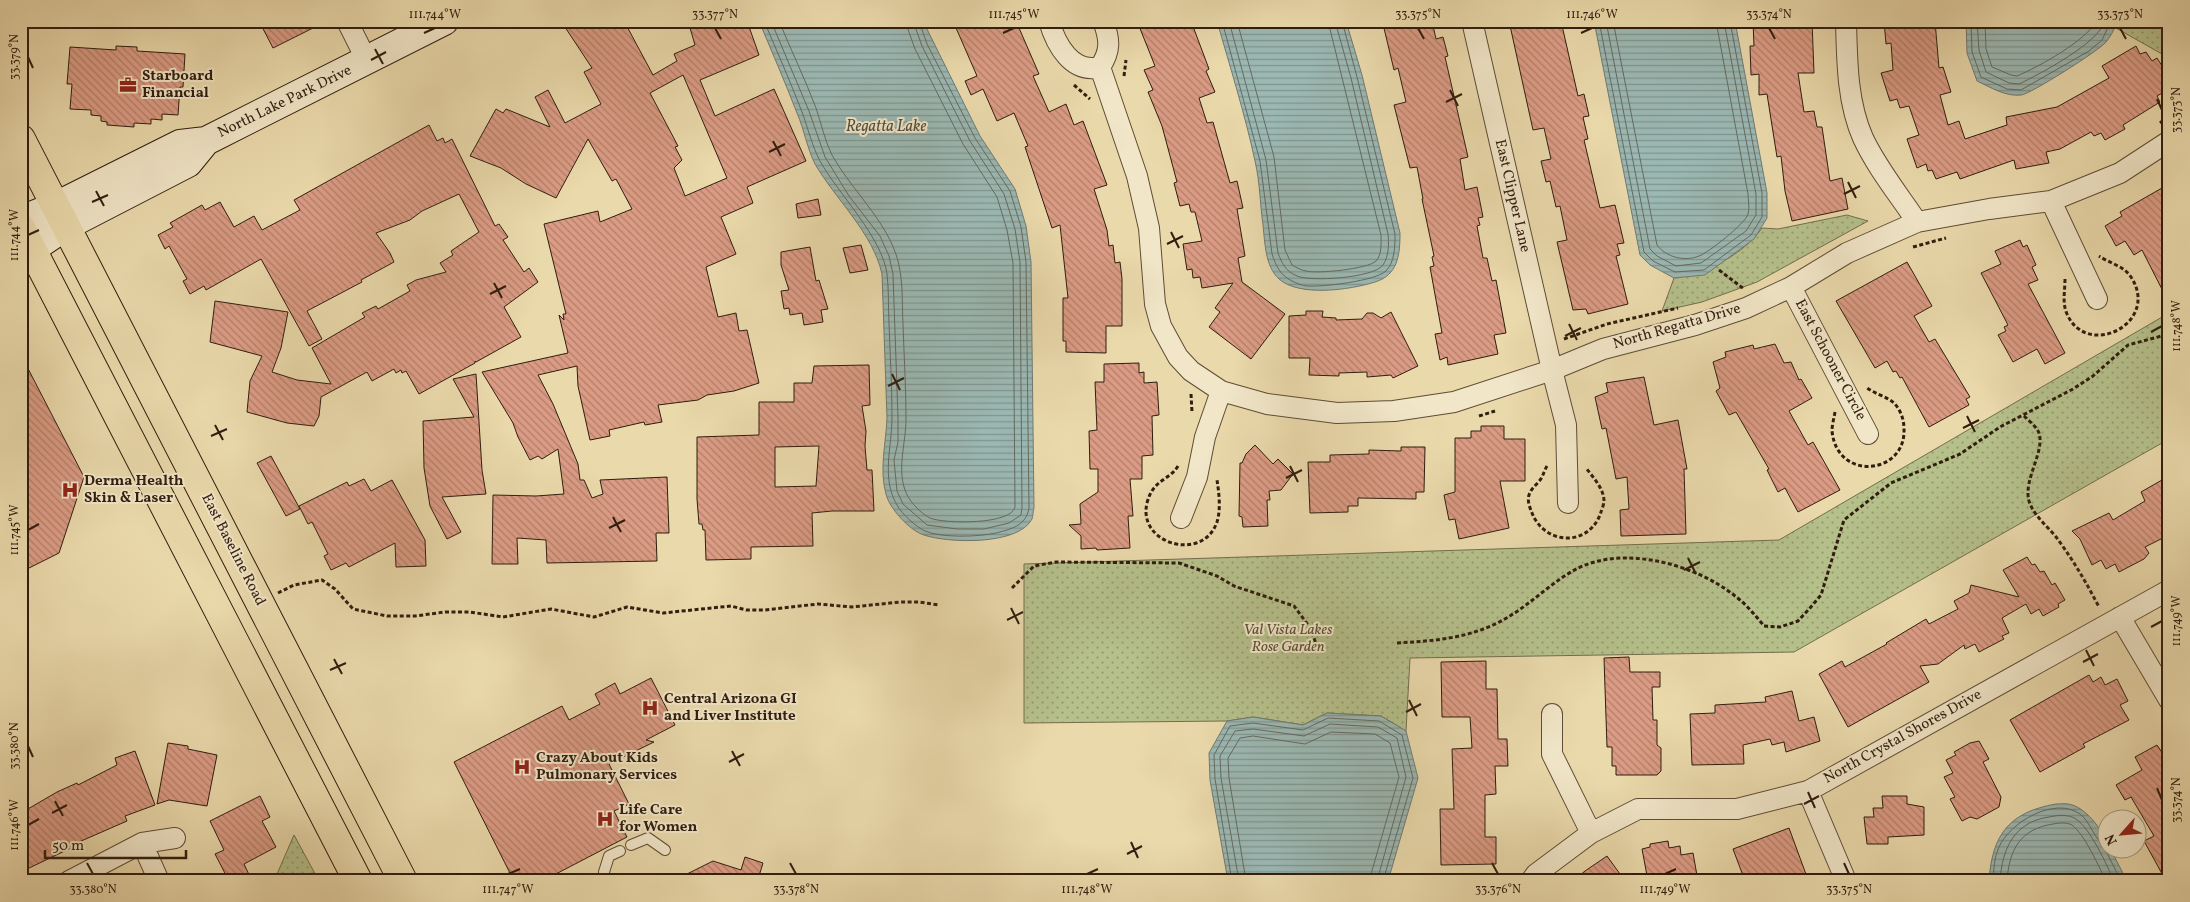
<svg xmlns="http://www.w3.org/2000/svg" width="2190" height="902" viewBox="0 0 2190 902" font-family="Vollkorn,serif">
<defs>
<pattern id="grass-dots" width="8" height="8" patternUnits="userSpaceOnUse" patternTransform="scale(1.25)"><rect width="8" height="8" fill="#b5c08b"/><path d="M2 2h.1M6 6h.1" fill="none" stroke="#949b70" stroke-width="1.8" stroke-linecap="round"/></pattern>
<pattern id="water-rules" width="6" height="5" patternUnits="userSpaceOnUse" patternTransform="scale(1.25)"><rect width="6" height="5" fill="#9bb8b3"/><path d="M0 2.5h6" fill="none" stroke="#7f9590"/></pattern>
<pattern id="building-back-hatch" width="6" height="6" patternUnits="userSpaceOnUse" patternTransform="scale(1.25)"><rect width="6" height="6" fill="#db9b84"/><path d="M-1 5l2 2M0 0l6 6M5-1l2 2" fill="none" stroke="#b27e6a"/></pattern>
</defs>
<rect width="100%" height="100%" fill="#ead9ab"/>
<filter id="stains"><feTurbulence type="fractalNoise" baseFrequency=".004" numOctaves="4"/><feColorMatrix values="0 0 0 0 .2 0 0 0 0 .09 0 0 0 0 .02 0 0 0 .5 -.17"/></filter>
<radialGradient id="worn" r=".72"><stop offset=".6" stop-color="#630" stop-opacity="0"/><stop offset="1" stop-color="#630" stop-opacity=".3"/></radialGradient>
<path fill="url(#grass-dots)" stroke="#726e4c" d="M2116 21H2169V58L2116 28Z
M1847 215 1868 221 1757 282 1702 302 1662 311 1674 278C1707 273 1743 255 1762 228L1778 229Z
M2169 313V439L1794 652 1410 658 1406 731 1381 716 1327 713 1303 725 1253 717 1227 721 1024 723V564L1779 540Z
M294 835 319 881H274Z"/>
<path fill="url(#water-rules)" stroke="#707a71" d="M759 21H923L980 136 1015 189 1026 226 1031 262 1034 508C1033 511 1033 516 1032 519 1018 546 947 543 924 535 910 531 889 508 886 494 879 469 886 444 887 418L882 274C873 233 836 200 815 164 807 148 804 129 797 113 785 82 772 52 759 21Z
M1217 21H1346L1362 75 1400 233C1400 255 1398 275 1375 282 1350 290 1299 297 1279 279 1265 266 1265 243 1263 225 1260 204 1260 182 1255 161 1245 114 1230 67 1217 21Z
M1594 21H1735L1767 193V218L1754 239 1705 275 1674 278 1650 265 1640 255Z
M1966 21H2116C2115 29 2111 36 2106 42 2100 50 2029 95 2021 95 2006 97 1990 87 1977 81L1967 53Z
M1327 713 1381 716 1406 731 1418 778 1388 881H1228L1210 780 1209 753 1227 721 1253 717 1303 725Z
M2056 804C2061 804 2067 803 2072 805 2086 808 2108 835 2108 850H2111L2127 881H1989C1992 835 2009 812 2056 804Z"/>
<g fill="none" stroke-linecap="round" stroke-linejoin="round">
<path stroke="#666a60" stroke-width="1" d="M764 21C777 51 790 81 802 112 808 128 812 146 820 161 839 195 882 237 887 274 889 290 888 306 889 323 890 354 892 385 892 417 892 447 881 478 897 505 902 514 916 527 925 531 941 538 978 537 996 533 1011 529 1026 526 1029 508L1026 262 1021 227 1010 191 975 138 927 44 919 21
M771 21 809 111 825 157 849 196 880 236 889 256 893 274 898 418V442L894 460 897 491 903 504 927 525 957 529H984L1009 523 1021 515 1022 508 1020 262 1015 229 1004 194 970 141 922 46 913 21
M779 21C791 50 805 79 816 108 821 123 825 141 832 155 853 193 894 227 900 271 903 288 902 307 903 324 904 356 906 387 906 419 906 442 897 468 905 490 908 500 920 513 930 518 944 524 1011 525 1015 507L1013 263 1007 230 997 197 963 144 915 49 905 21
M1222 21 1260 161 1272 254C1276 266 1280 275 1292 281 1296 283 1303 286 1307 286 1323 287 1375 281 1386 271 1395 262 1395 245 1395 234L1357 77 1342 21
M1229 21 1266 160 1278 253C1282 263 1285 271 1297 276 1310 282 1374 278 1383 265 1389 256 1389 244 1388 234L1351 78 1335 21
M1237 21 1274 157 1285 250 1292 265C1297 268 1301 270 1306 271 1317 274 1368 269 1376 261 1382 255 1381 243 1381 235L1328 21
M1599 21 1644 252 1653 261 1675 272 1704 270 1751 235 1762 217V193L1730 21
M1606 21 1650 249 1657 256 1676 266 1701 263 1746 231 1756 215V194L1724 21
M1613 21 1657 245C1666 257 1684 262 1699 256 1708 253 1746 223 1748 214 1750 208 1748 200 1748 194L1716 21
M1971 21 1972 52 1981 77 2007 89 2021 90 2089 51 2102 40 2111 21
M1977 21 1979 50 1986 72 2009 83 2019 84C2040 74 2099 43 2105 21
M1985 21 1986 49 1992 67 2011 75 2017 76C2040 66 2084 42 2097 21
M1232 881 1215 779 1214 755 1230 726 1253 723 1303 730 1328 718 1379 721 1402 735 1413 778 1383 881
M1239 881 1221 778 1220 756 1235 731 1253 729 1304 736 1330 724 1378 727 1397 738 1406 777 1377 881
M1246 881 1229 778 1228 758 1240 738 1253 736 1305 744 1331 732 1375 734 1390 743 1399 777 1369 881
M1993 881C1994 869 1994 858 1999 847 2010 822 2055 796 2080 814 2091 822 2094 841 2107 847V853L2121 881
M2000 881C2002 849 2014 822 2049 817 2058 815 2068 814 2076 819 2090 828 2107 865 2114 881
M2007 881C2009 850 2020 829 2053 824 2058 823 2067 822 2072 825 2085 835 2098 865 2106 881"/>
</g>
<path fill="url(#building-back-hatch)" stroke="#301d0e" fill-rule="evenodd" d="M259 21H327L273 48Z
M561 21H624L653 75 677 61 674 54 695 45 688 21H747L759 55 700 80 715 116 774 89 806 161 747 187 753 203 721 217 736 254 706 267 718 317 736 313 739 331 747 330 759 383 734 391 707 395 698 400 658 405 662 422 645 425 644 422 609 430 610 436 590 440 578 386 577 366 538 375 553 404 578 464 580 480H584L592 498 603 494 600 480 667 477 669 533H656L657 561 547 563 546 540 517 538 518 564H492L493 495 536 496 564 494 558 449 542 459 538 456 530 460 518 437 513 423 482 372 568 353 559 315 564 320 563 314H566L544 224 598 211 600 222 632 209 616 179 612 181 588 139 556 198 526 184 501 168 470 156 496 109 503 113 506 109 550 127 535 97 548 90 565 123 601 104 584 72 592 68ZM683 75 727 178 685 196 674 168 682 160 675 147 678 146 650 93Z
M953 21H1016L1039 74 1033 76 1049 112 1066 104 1074 125 1083 121 1107 185 1094 189 1107 230 1109 246 1113 245 1115 263 1120 262 1122 279V326H1106V353L1066 352V341H1063V298H1068L1060 225 1052 228 1025 147 1028 146 1014 113 997 121 983 89 971 95 965 81 977 76Z
M1137 21H1191L1209 69 1206 71 1215 92 1199 98 1207 123 1213 122 1230 183 1237 181 1243 208 1237 209 1245 256 1238 258 1242 282 1285 314 1251 359 1209 327 1220 312 1215 308 1233 283 1202 288 1200 277 1193 278 1192 269 1187 270 1183 244 1202 241 1195 212H1191L1189 204 1180 206 1174 183 1177 182 1162 126 1148 92 1153 90 1144 70 1155 66Z
M1396 21H1432L1436 39 1443 37 1448 56 1445 57 1468 157 1460 159 1465 190 1477 187 1483 217 1478 218 1480 225 1477 226 1483 258H1487L1492 281 1496 280 1506 333 1494 335 1498 354 1448 365 1447 357 1440 360 1435 334 1442 333 1430 267 1434 266 1432 257 1434 256 1422 199H1423L1417 167 1410 168 1394 105 1406 102 1398 68 1394 70 1383 24Z
M1509 21H1561L1578 96 1584 94 1589 116 1583 117 1588 139 1584 140 1600 208 1615 205 1624 243 1617 244 1620 255 1616 256 1628 304 1588 314 1586 309 1573 310 1557 242 1567 240 1560 206 1556 207 1550 181 1546 182 1541 161 1551 159 1544 128 1533 130Z
M1753 21H1812L1814 73H1798L1804 112 1814 111 1817 127H1822L1830 181 1842 178 1848 209 1792 221 1785 191 1781 156 1777 157 1767 94 1759 95V74L1751 75 1750 46H1754Z
M1884 21H1935L1939 68 1943 67 1951 92 1940 95 1948 125 1959 121 1965 139 2007 125 2006 117 2057 107 2109 78 2102 66 2136 46 2140 54 2146 52 2152 61 2157 58 2169 77V89L2157 96 2160 102 2123 125 2125 129 2105 140 2101 133 2094 136 2091 132 2060 149 2046 152 2049 163 2016 169 2014 160 1960 179 1957 172 1936 179 1932 170 1928 171 1926 164 1917 168 1907 139 1919 135 1909 106 1900 108 1897 99 1890 101 1881 73 1893 70 1891 43 1886 44Z
M116 46 137 47V51L185 54 183 87H180L178 115 162 114V120L151 119V124L134 123V127L107 125V122L101 121V116L91 115V110L70 109 72 84H67L70 47 116 50Z
M429 125 437 141 443 138 445 143 452 139 495 226 499 224 508 237 503 240 524 272 529 268 538 282 504 307 521 337 476 362 475 361V363L419 394 406 371 402 373 401 370 396 373 394 369 372 381 367 372 321 397 319 416 314 426 287 423 247 412 250 381 262 356 210 342 215 301 288 312 281 348 272 372 297 380 331 384 312 348 365 317 362 313 376 306 378 309 410 291 407 285 416 280 446 272 440 263 453 255 451 251 479 232 459 194 422 211 410 220 376 233 390 253 394 262 361 280 362 282 307 311 322 339 309 346 261 259 206 290 204 286 190 294 183 281 187 279 169 246 165 249 158 235 173 227 170 223 202 205 205 210 220 202 234 227 254 216 262 230 300 210 294 200Z
M2169 184V303L2142 250 2134 255 2125 241 2116 246 2105 226 2122 216 2120 212Z
M818 199 821 215 798 218 796 204Z
M2020 240 2023 247 2027 245 2036 265 2032 267 2038 280 2028 284 2065 353 2045 364 2037 349 2013 362 1998 335 2006 331 2004 327 2008 325 1981 273 2001 264 1995 251Z
M861 245 868 270 850 273 843 248Z
M810 247 816 281 819 280 828 309 821 310 823 322 804 325 802 313 790 315 789 308 784 309 781 291 789 290 781 265V252Z
M1907 262 1932 306 1914 316 1929 342 1935 339 1970 397 1966 399 1969 405 1929 427 1902 377 1900 378 1896 371 1893 372 1887 361 1875 368 1836 301Z
M1306 311H1323L1322 317 1336 318V320L1362 319 1367 313H1373L1381 318 1391 312 1418 366 1393 378 1391 375 1367 377V372L1339 373V376L1309 375 1310 358H1289V316L1306 315Z
M1775 344 1784 363 1791 362 1799 380 1801 379 1812 398 1789 411 1808 445 1813 442 1840 490 1798 512 1785 488 1778 492 1767 470 1769 469 1736 412 1729 415 1716 391 1720 388 1713 362 1726 357 1725 352 1753 345 1754 349Z
M21 355 84 477 59 553 21 572V490L24 483 21 477Z
M1139 363V373L1144 372V383L1157 382 1159 415 1152 416 1153 455 1142 456V479H1130L1133 516H1128L1130 548 1097 550 1096 548 1081 549V536L1069 525 1081 524 1080 504 1098 492V469H1090L1089 431 1097 430 1095 382H1104V364Z
M869 365 870 405 862 406 866 431 865 446 867 470H872L874 511H832L812 513 813 546 751 547V559L706 560 705 530H703L702 524H699L697 499V437L759 435V402H794V383H812L814 366ZM819 446 816 486 775 487V447Z
M476 374 482 470 486 494 442 497 461 532 447 539 430 506 424 468 423 421 474 417 453 379Z
M1644 377 1654 425 1678 420 1687 469H1684L1686 534 1621 536 1620 510 1629 509 1627 477 1616 479 1606 428 1602 429 1595 397 1608 392 1606 383Z
M1481 426H1504V439H1525V481H1500L1509 528 1459 539 1455 519 1449 520 1444 495 1455 492V438H1471V431H1481Z
M1255 445 1273 464 1278 459 1293 474 1281 490 1269 491 1270 500H1267L1268 526 1243 527 1242 517 1239 516 1240 463H1242L1246 454Z
M1401 447H1425L1424 492H1416V499L1358 498V506H1348V512L1310 513 1308 462H1330V455L1369 454V450L1401 451Z
M271 456 300 509 286 516 257 463Z
M2169 476V535L2145 547 2149 553 2144 559 2119 572 2115 564 2106 569 2101 560 2092 565 2080 539 2072 531 2109 513 2113 520 2145 501 2141 492Z
M364 479 371 491 392 480 425 540 426 566 396 567 395 543 349 567 346 563 331 570 324 556 328 554 312 522 308 524 299 506 347 482 349 486Z
M2027 557 2032 565 2035 564 2040 572 2044 571 2052 585 2055 583 2065 600 2058 604 2059 607 2043 616 2039 609 2031 614 2026 604 2002 618 2009 633 2002 636 2004 639 1979 652 1975 644 1965 649 1964 645 1938 664 1920 666 1929 682 1848 727 1819 674 1842 661 1845 667 1887 644 1886 643 1926 619 1929 624 1958 609 1954 601 1969 593 1971 585 2019 597 2003 570Z
M1629 657 1630 672H1660V687H1652L1653 720H1657V745L1661 748V771L1657 775H1616V766H1612V747H1607L1604 658Z
M1486 661V689H1497L1498 739H1507L1508 766H1495L1496 794 1485 795V837H1496V864L1441 865 1440 809H1454L1452 749 1472 748 1470 717H1442L1441 662Z
M2089 675 2093 682 2101 677 2105 685 2117 679 2128 701 2120 705 2129 720 2083 744 2085 747 2040 772 2010 720Z
M651 678 675 725 646 740 654 742 609 764 629 804 614 811 627 837 552 876 554 881H514L454 762 562 706 569 720 600 704 595 694 615 683 620 694Z
M1792 691 1799 721 1814 717 1820 741 1786 752 1784 742 1772 745 1770 739 1743 745 1744 764 1692 765 1690 714 1715 713V705L1766 702 1765 697Z
M1979 741 1989 759 1983 762 2001 797 1999 807 1977 819 1970 817 1962 821 1950 799 1955 797 1944 777 1953 773 1946 760 1956 755 1954 752 1970 743Z
M168 743 188 746V749L217 755 207 806 169 800 157 804Z
M2157 745 2169 763V881H2166L2144 841 2154 836 2131 797 2125 800 2116 785 2142 770 2135 757Z
M135 751 155 805 125 816 127 821 72 845 73 847 25 870 21 862V813L57 792 77 783 78 785 117 765 115 758Z
M260 796 270 817 262 821 276 847 244 864 252 881H229L215 854 224 850 210 821Z
M1882 796H1907V804L1924 807V835L1888 837V844H1867L1864 817H1874L1873 808H1883Z
M1789 828 1807 877 1797 881H1745L1733 849Z
M1668 841 1669 848 1680 846 1681 855 1693 853 1698 881H1648L1642 849 1650 847V844Z
M1607 856 1625 881H1573L1585 871Z
M745 857 763 863 759 876 765 878V881H673L713 861 741 870Z"/>
<g fill="none" stroke-linecap="round" stroke-linejoin="round">
<g stroke="#5e4c35" stroke-width="12">
<path id="lane" d="M631 845 648 838 665 850
M605 881 604 872 609 856 620 851"/>
</g>
<g stroke="#5e4c35" stroke-width="22">
<path id="street" d="M347 21 367 61
M1049 21C1056 45 1072 74 1100 67 1111 51 1110 39 1103 21
M1472 21 1552 370 1566 425 1568 503
M1846 21C1847 60 1847 102 1863 138 1877 168 1899 195 1917 222
M1100 67 1137 176 1149 228 1155 304 1161 326 1178 357 1191 371 1221 391 1267 404 1337 413 1394 411 1454 402 1552 370 1603 349 1695 325 1746 308 1791 287 1847 253 1917 222 1989 209 2051 201 2120 173 2169 141
M2051 201 2097 299
M1791 287 1868 434
M1181 518 1197 477 1205 437 1221 391
M2120 617 2169 700
M1552 714V754L1591 833
M1808 791 1846 881
M142 843 159 881
M69 881 142 843 175 838
M1531 881 1536 874 1591 833 1638 809H1737L1808 791 2169 590"/>
</g>
<g stroke="#301d0e" stroke-width="30">
<path id="secondary" d="M21 220 56 206 180 144 206 141 444 21
M32 249 66 226 188 163 206 141"/>
</g>
<g stroke="#301d0e" stroke-width="30">
<path id="primary" d="M21 139 403 881
M21 228 358 881"/>
</g>
<path stroke="#301d0e" stroke-width="3" stroke-dasharray="4 2.5" stroke-linecap="butt" d="M1124 76 1126 60
M1074 85 1090 99
M2160 123 2169 116
M1913 247 1946 238
M1719 270 1744 289
M2065 279C2065 291 2062 303 2067 314 2087 360 2161 323 2131 277 2124 266 2109 263 2099 256
M1564 339 1607 324 1678 308
M1191 394 1192 412
M1835 412C1834 418 1832 425 1832 431 1837 482 1906 475 1904 429 1904 420 1901 411 1895 404 1887 396 1874 394 1866 387
M1479 416 1495 411
M2024 416C2029 421 2036 426 2039 433 2045 452 2023 480 2029 501 2034 517 2050 528 2059 541 2075 563 2087 584 2099 607
M1178 466C1169 481 1153 479 1147 503 1137 544 1203 563 1217 522 1221 509 1219 493 1217 480
M1547 466C1545 469 1544 473 1542 477 1539 483 1531 488 1529 495 1527 501 1530 508 1532 513 1545 546 1590 547 1601 512 1602 509 1604 504 1604 501 1604 489 1593 477 1586 468
M1012 588 1034 566 1056 562 1179 563 1217 576 1234 586 1294 606 1311 629 1316 644
M278 593 294 585 322 580 335 589 353 609 387 616H415L445 612H470L503 617 551 609 594 617 627 607 663 613 731 606 746 610H765L818 604 852 607 900 602H919L939 605
M1397 643C1431 641 1462 639 1493 625 1524 611 1544 588 1571 572 1618 543 1694 563 1735 596 1746 604 1755 615 1764 626L1780 627 1798 621 1810 608 1821 595 1844 520 1891 483 1960 454 2000 427 2073 389 2093 376 2128 345 2169 334"/>
<use href="#lane" stroke="#f1e6c8" stroke-width="10"/>
<use href="#street" stroke="#f1e6c8" stroke-width="20"/>
<use href="#secondary" stroke="#f1e6c8" stroke-width="28"/>
<use href="#primary" stroke="#ead9ab" stroke-width="28"/>
</g>
<path fill="none" stroke="#301d0e" stroke-width="2" d="M715 28 721 39M1418 28 1424 39M1769 28 1775 39M2120 28 2126 39M424 33 435 28M1003 33 1014 28M1581 33 1592 28M375 49 383 64M28 57 33 68M371 60 386 52M1450 90 1458 106M2157 99 2162 110M1446 102 1462 94M773 141 781 156M769 152 785 144M1848 182 1856 198M96 191 104 206M1844 194 1860 186M92 202 108 195M1171 232 1179 248M28 235 39 230M1167 244 1183 236M494 283 502 298M490 294 506 286M1569 324 1577 340M2151 332 2162 326M1565 336 1581 328M892 374 900 390M888 386 904 378M1967 416 1975 432M215 425 223 440M1963 428 1979 420M211 436 227 429M1290 466 1298 482M1286 478 1302 470M613 517 621 532M609 528 625 520M28 530 39 524M1688 558 1696 574M1684 570 1700 562M1011 608 1019 624M1007 620 1023 612M2151 627 2162 621M2086 650 2094 666M334 659 342 674M2083 662 2098 654M330 670 346 663M1409 700 1417 716M1406 712 1421 704M28 746 33 757M732 751 740 766M729 762 744 754M2157 788 2162 800M1808 792 1815 808M55 801 63 816M1804 804 1819 796M52 813 67 805M28 825 39 819M1131 842 1138 858M1127 854 1142 846M87 863 93 874M790 863 796 874M1492 863 1498 874M1844 863 1849 874M508 874 520 869M1087 874 1098 869M1665 874 1676 869"/>
<defs>
<g id="office-bare" transform="scale(1.35)"><path d="M-6-3h4V-5.5h4V-3h4V5H-6ZM-1-4.5V-3h2v-1.5ZM-6 0V1H6V0Z" fill="#8f2418" stroke="#f1e6c8" stroke-width="2.5" paint-order="stroke"/></g>
<g id="hospital-bare" transform="scale(1.35)"><path d="M-5-5h3v3.5h4V-5h3V5h-3V1.5h-4V5h-3Z" fill="#8f2418" stroke="#f1e6c8" stroke-width="2.5" paint-order="stroke"/></g>
</defs>
<g fill-rule="evenodd">
<use href="#office-bare" x="128" y="85"/>
<use href="#hospital-bare" x="70" y="490"/>
<use href="#hospital-bare" x="650" y="708"/>
<use href="#hospital-bare" x="522" y="767"/>
<use href="#hospital-bare" x="605" y="819"/>
</g>
<g text-anchor="middle" dominant-baseline="central" stroke-width="4" stroke-linejoin="round" paint-order="stroke">
<g font-size="15" font-weight="bold" fill="#301d0e" stroke="#f1e6c8" text-anchor="start">
<text x="142" y="76">Starboard<tspan x="142" dy="17">Financial</tspan></text>
<text x="84" y="481">Derma Health<tspan x="84" dy="17">Skin &amp; Laser</tspan></text>
<text x="664" y="699">Central Arizona GI<tspan x="664" dy="17">and Liver Institute</tspan></text>
<text x="536" y="758">Crazy About Kids<tspan x="536" dy="17">Pulmonary Services</tspan></text>
<text x="619" y="810">Life Care<tspan x="619" dy="17">for Women</tspan></text>
</g>
<g font-size="15" fill="#301d0e" stroke="#f1e6c8">
<text transform="translate(285 102) rotate(-26)">North Lake Park Drive</text>
<text transform="translate(1512 196) rotate(77)">East Clipper Lane</text>
<text transform="translate(1677 327) rotate(-16)">North Regatta Drive</text>
<text transform="translate(1830 360) rotate(62)">East Schooner Circle</text>
<text transform="translate(233 550) rotate(63)">East Baseline Road</text>
<text transform="translate(1903 737) rotate(-29)">North Crystal Shores Drive</text>
</g>
<g font-size="15" font-style="italic" fill="#584e34" stroke="#f1e6c8">
<text x="1288" y="630">Val Vista Lakes<tspan x="1288" dy="17">Rose Garden</tspan></text>
</g>
<g font-size="16" font-style="italic" fill="#504c40" stroke="#f1e6c8">
<text x="886" y="127">Regatta Lake</text>
</g>
</g>
<rect width="2190" height="902" fill="none" stroke="#ead9ab" stroke-width="55"/>
<g transform="translate(2122 834) rotate(243)"><circle r="24" fill="#f1e6c8" stroke="#a4967e"/>
<path d="M0-4L9 19L0 12L-9 19Z" fill="#8f2418"/>
<text y="-8" font-size="14" font-weight="bold" text-anchor="middle" fill="#301d0e">N</text>
</g>
<path d="M45 850v8h141v-8" fill="none" stroke="#301d0e" stroke-width="2.5"/>
<text x="52" y="850" font-size="15" fill="#301d0e" stroke="#f1e6c8" stroke-width="4" paint-order="stroke">50 m</text>
<rect x="28" y="28" width="2134" height="846" fill="none" stroke="#301d0e" stroke-width="2"/>
<g font-size="12" text-anchor="middle" fill="#301d0e">
<text x="435" y="18">111.744°W</text>
<text x="715" y="18">33.377°N</text>
<text x="1014" y="18">111.745°W</text>
<text x="1418" y="18">33.375°N</text>
<text x="1592" y="18">111.746°W</text>
<text x="1769" y="18">33.374°N</text>
<text x="2120" y="18">33.373°N</text>
<text transform="translate(14 57) rotate(-90)" y="4">33.379°N</text>
<text transform="translate(2176 110) rotate(-90)" y="4">33.373°N</text>
<text transform="translate(14 235) rotate(-90)" y="4">111.744°W</text>
<text transform="translate(2176 326) rotate(-90)" y="4">111.748°W</text>
<text transform="translate(14 530) rotate(-90)" y="4">111.745°W</text>
<text transform="translate(2176 621) rotate(-90)" y="4">111.749°W</text>
<text transform="translate(14 746) rotate(-90)" y="4">33.380°N</text>
<text transform="translate(2176 800) rotate(-90)" y="4">33.374°N</text>
<text transform="translate(14 825) rotate(-90)" y="4">111.746°W</text>
<text x="93" y="893">33.380°N</text>
<text x="508" y="893">111.747°W</text>
<text x="796" y="893">33.378°N</text>
<text x="1087" y="893">111.748°W</text>
<text x="1498" y="893">33.376°N</text>
<text x="1665" y="893">111.749°W</text>
<text x="1849" y="893">33.375°N</text>
</g>
<rect width="100%" height="100%" filter="url(#stains)"/>
<rect width="100%" height="100%" fill="url(#worn)"/>
</svg>
